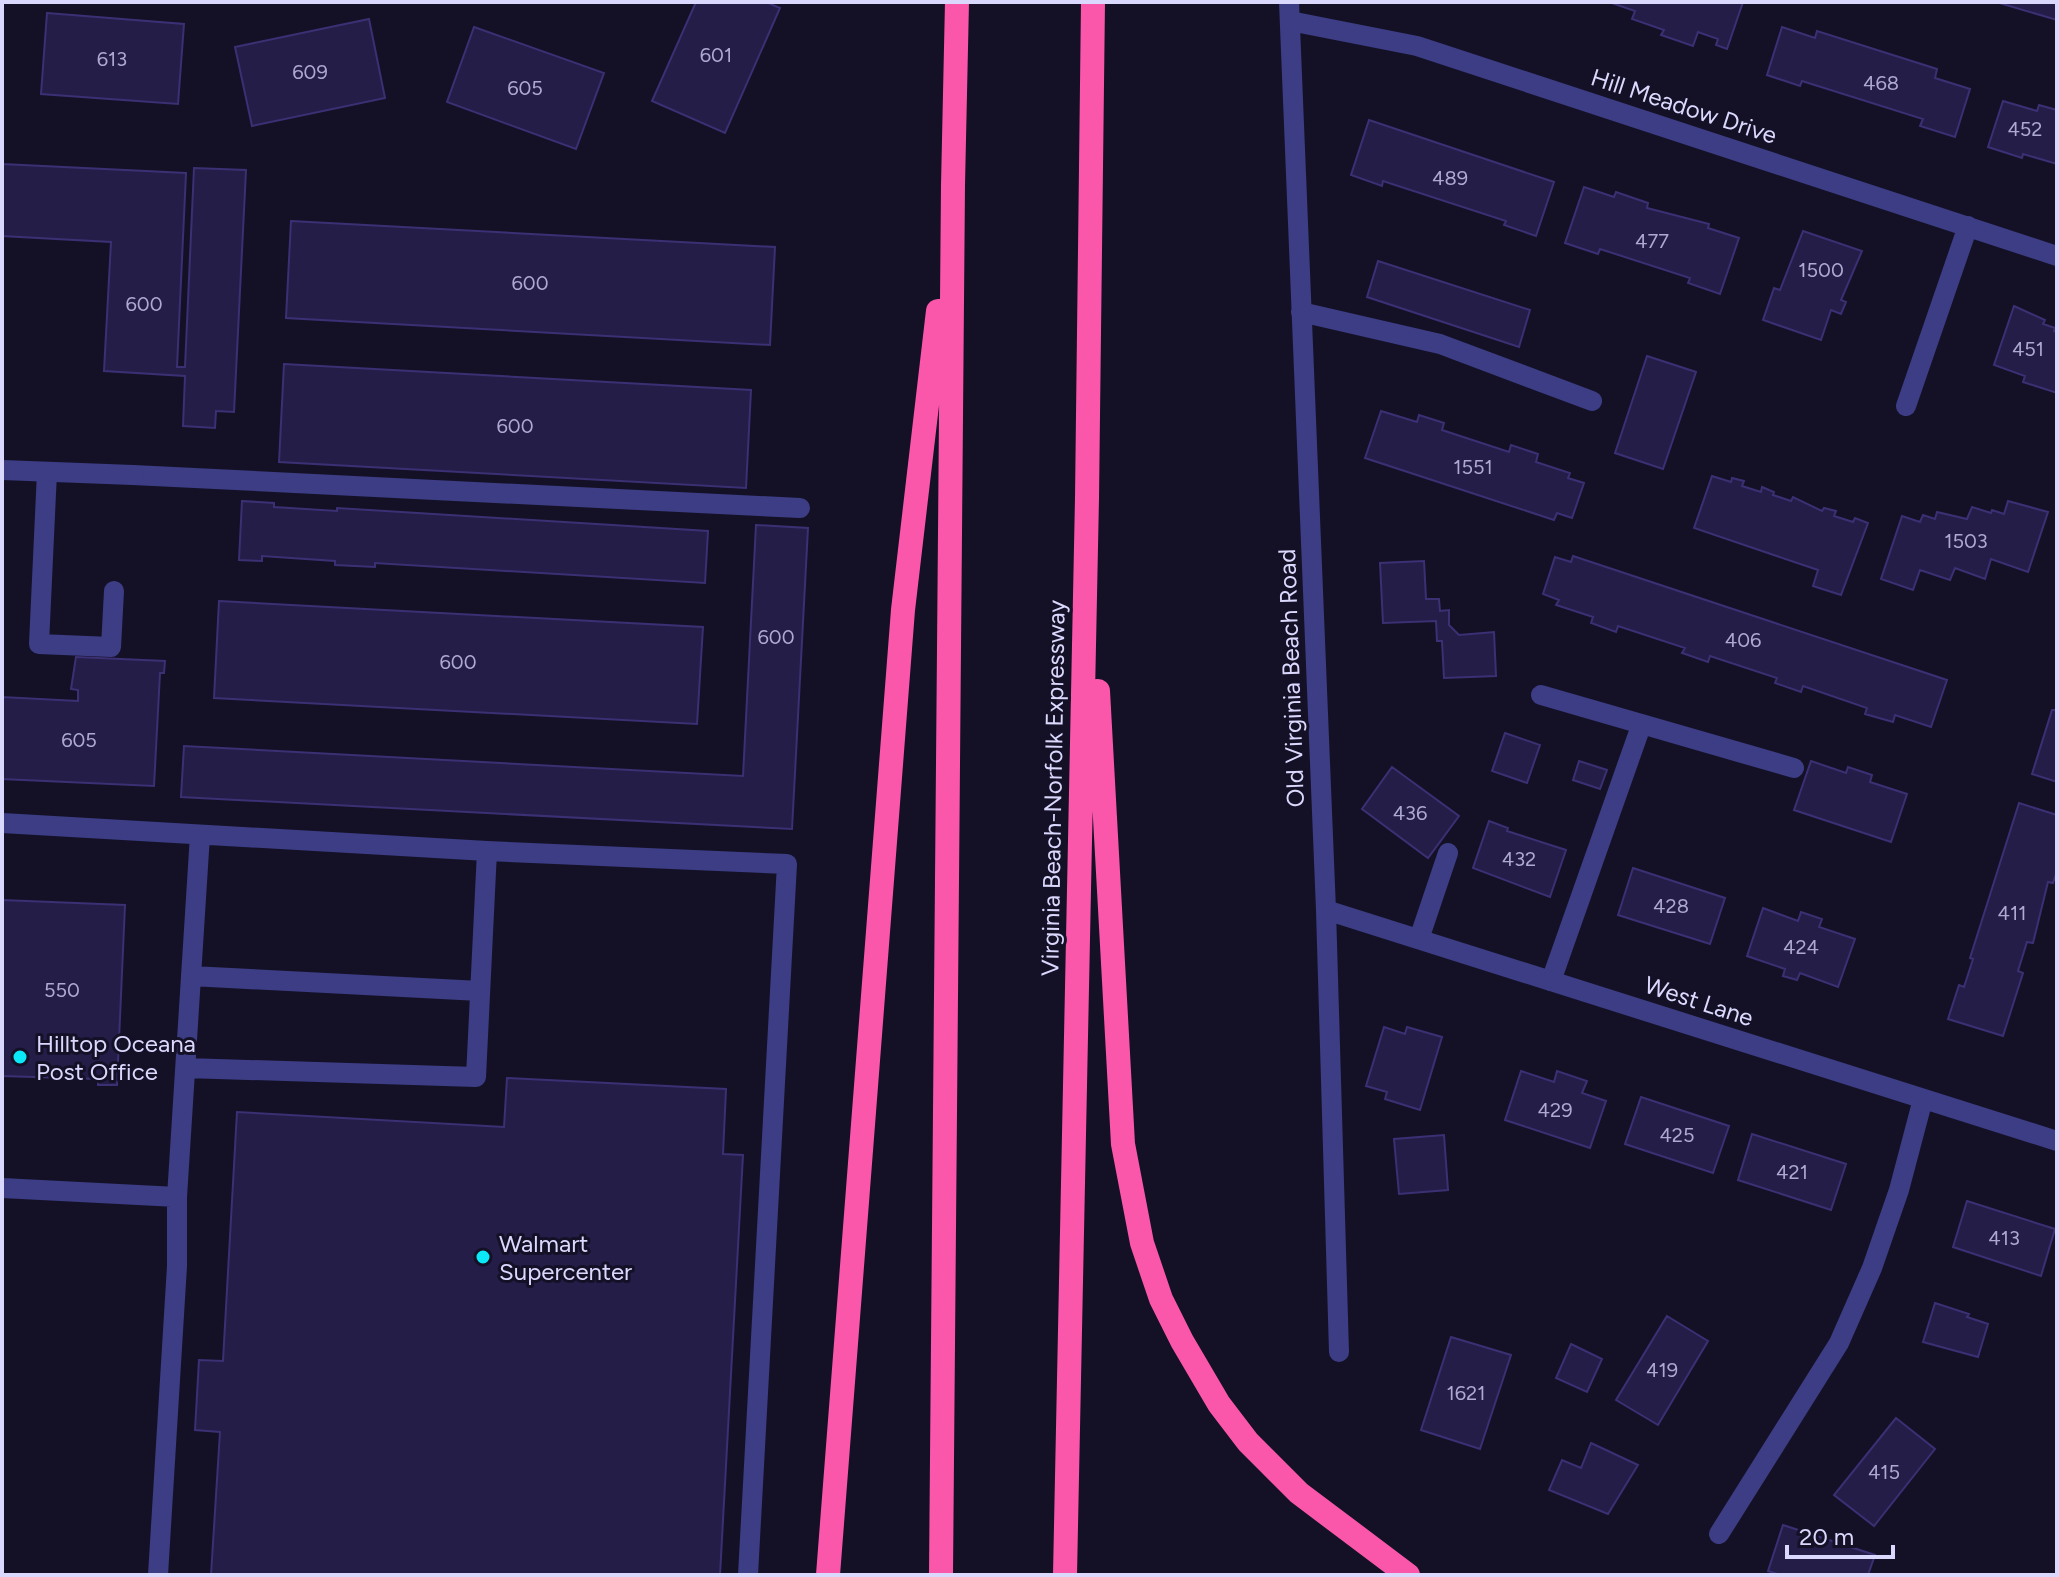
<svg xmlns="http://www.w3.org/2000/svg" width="2059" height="1577" viewBox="0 0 2059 1577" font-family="Figtree,sans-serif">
<rect width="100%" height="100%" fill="#141127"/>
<path fill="#241d48" stroke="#3b3073" stroke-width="2" d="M696 2H766L780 8 725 133 652 101Z
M1609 2H1743L1727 49 1716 45 1718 39 1698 32 1693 46 1661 35 1664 30 1632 19 1635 11Z
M1996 2H2057V20Z
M47 13 184 24 178 104 41 94Z
M369 19 385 98 252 126 235 47Z
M474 27 604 73 576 149 447 102Z
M1782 27 1815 38 1817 31 1937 69 1935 78 1970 89 1955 137 1920 126 1923 119 1802 81 1800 86 1767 75Z
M2003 101 2037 111 2039 105 2057 110V164L2023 154 2022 158 1988 147Z
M1369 120 1554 182 1536 236 1504 225 1506 221 1383 181 1382 186 1351 175Z
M2 164 186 173 177 367H185L194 168 246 170 234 412 216 411 215 428 183 426 185 376 104 371 111 242 2 236Z
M1584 187 1614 197 1616 192 1648 203 1647 208 1709 224 1708 228 1739 238 1720 294 1688 283 1690 278 1600 249 1598 254 1565 243Z
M291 221 775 247 770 345 286 318Z
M1803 231 1862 251 1841 300 1846 302 1841 314 1831 310 1821 340 1763 320 1774 288 1780 290Z
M1378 261 1530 310 1519 347 1367 297Z
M2014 306 2045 320 2043 324 2055 328 2054 331 2057 332V393L2023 382 2025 376 1994 365Z
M1647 356 1696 372 1663 469 1615 453Z
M284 364 751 390 746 488 279 462Z
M1381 411 1417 422 1419 415 1444 423 1442 430 1509 452 1511 445 1538 454 1536 462 1570 473 1568 478 1584 483 1572 518 1557 513 1554 520 1365 458Z
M1712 476 1731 482 1732 478 1744 481 1742 486 1761 492 1762 487 1774 492 1773 495 1791 501 1793 497 1822 511 1824 508 1836 511 1834 516 1853 522 1855 518 1868 523 1841 595 1813 586 1818 570 1694 528Z
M242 501 274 503V507L337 511V508L708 531 705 583 375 563V567L335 565V561L262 556V561L239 560Z
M2008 501 2048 512 2028 572 1991 559 1985 579 1955 568 1950 580 1920 570 1913 590 1881 579 1902 516 1920 522 1923 515 1935 519 1937 512 1967 519 1972 507 1991 513 1992 510 2004 514Z
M756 525 808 528 792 829 181 797 184 746 743 776Z
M1573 556 1947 680 1931 727 1895 715 1893 722 1865 714 1867 708 1803 686 1801 692 1775 683 1777 678 1710 656 1708 662 1682 653 1685 648 1618 626 1616 632 1591 623 1593 617 1556 605 1559 600 1543 594 1555 557 1571 562Z
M1424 561 1426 599H1439L1440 611 1449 610V625L1459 635 1494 632 1496 676 1444 678 1442 641H1437L1436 621 1383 623 1380 563Z
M219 601 703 627 697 724 214 698Z
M76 657 165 661 164 673H160L154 786 2 779V697L78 701V690L71 689Z
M2052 710H2057V782L2032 774Z
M1505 733 1540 745 1527 783 1492 771Z
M1579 761 1607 770 1600 789 1573 780Z
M1811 761 1846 773 1848 767 1872 775 1870 782 1907 794 1891 842 1794 810Z
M1392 767 1459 816 1428 858 1362 809Z
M2019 803 2057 815V871L2053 883 2048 882 2033 943 2027 942 2018 971 2023 973 2003 1036 1948 1019 1959 985 1964 987 1973 959 1970 958Z
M1489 821 1508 828 1507 831 1566 850 1550 897 1473 868Z
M1633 868 1725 898 1710 944 1618 915Z
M2 900 125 905 117 1085H98V1079L2 1076Z
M1763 908 1798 921 1801 912 1822 919 1819 927 1855 939 1838 987 1800 973 1797 980 1783 976 1785 969 1747 956Z
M1384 1027 1405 1034 1407 1027 1442 1037 1420 1110 1385 1099 1387 1092 1366 1086Z
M1521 1071 1554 1082 1557 1071 1587 1081 1582 1093 1606 1101 1590 1148 1505 1120Z
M507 1078 726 1089 723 1154 743 1155 720 1575H211L220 1432 195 1430 199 1360 223 1361 237 1112 504 1127Z
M1641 1097 1729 1126 1713 1173 1625 1144Z
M1752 1134 1846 1164 1831 1210 1738 1180Z
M1444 1135 1448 1190 1399 1194 1394 1139Z
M1967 1201 2055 1229 2041 1276 1953 1247Z
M1935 1303 1969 1314 1967 1317 1988 1324 1978 1357 1923 1342Z
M1667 1316 1708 1341 1658 1425 1616 1400Z
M1451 1337 1511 1355 1480 1449 1421 1430Z
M1571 1344 1602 1359 1587 1392 1556 1378Z
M1896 1418 1935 1449 1874 1526 1834 1495Z
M1591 1443 1638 1465 1608 1514 1549 1490 1562 1460 1581 1468Z
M1783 1525 1875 1555 1868 1575H1781L1768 1571Z"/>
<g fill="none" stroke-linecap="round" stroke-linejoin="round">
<path stroke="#3d3d85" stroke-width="20" d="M47 472 39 644 111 647 114 591
M133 475 800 508
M1541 695 1794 768
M2 823 487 851 787 864 748 1575
M191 976 480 991
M1551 981 1641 726
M186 1068 476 1077 487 851
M2 1188 177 1197
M158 1575 177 1266V1197L200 835"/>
<path stroke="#3d3d85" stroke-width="20" d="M1289 2 1326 910 1339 1352
M1290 21 1417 46 2057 256
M1301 312 1440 344 1592 401
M1906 406 1968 226
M2 470 133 475
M1326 910 2057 1141
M1419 939 1448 853
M1719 1534 1839 1343 1872 1268 1899 1190 1923 1099"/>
<path stroke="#fa57ab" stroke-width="24" d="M1098 691 1123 1144 1142 1243 1161 1299 1182 1341 1219 1404 1248 1442 1299 1493 1408 1575
M828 1575 903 610 938 311
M941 1575 953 185 957 2
M1065 1575 1087 498 1093 2"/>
</g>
<g fill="#0be8f7" stroke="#141127" stroke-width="3">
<circle cx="20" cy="1057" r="8"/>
<circle cx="483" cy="1257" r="8"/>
</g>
<g text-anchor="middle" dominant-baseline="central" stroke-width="6" stroke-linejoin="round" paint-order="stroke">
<g font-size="20" fill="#ada9d0">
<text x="716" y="55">601</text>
<text x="112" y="59">613</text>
<text x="310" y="72">609</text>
<text x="1881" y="83">468</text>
<text x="525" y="88">605</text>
<text x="2025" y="129">452</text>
<text x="1450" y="178">489</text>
<text x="1652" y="241">477</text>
<text x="1821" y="270">1500</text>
<text x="530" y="283">600</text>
<text x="144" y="304">600</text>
<text x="2028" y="349">451</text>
<text x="515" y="426">600</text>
<text x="1473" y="467">1551</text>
<text x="1966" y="541">1503</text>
<text x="776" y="637">600</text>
<text x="1743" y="640">406</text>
<text x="458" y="662">600</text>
<text x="79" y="740">605</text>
<text x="1410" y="813">436</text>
<text x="1519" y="859">432</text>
<text x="1671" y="906">428</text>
<text x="2012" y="913">411</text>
<text x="1801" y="947">424</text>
<text x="62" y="990">550</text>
<text x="1555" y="1110">429</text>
<text x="1677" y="1135">425</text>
<text x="1792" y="1172">421</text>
<text x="2004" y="1238">413</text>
<text x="1662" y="1370">419</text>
<text x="1466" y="1393">1621</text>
<text x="1884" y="1472">415</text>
</g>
<g font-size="24" fill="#dbd8fe" stroke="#141127">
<text transform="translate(1684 106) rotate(18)">Hill Meadow Drive</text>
<text transform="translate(1291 678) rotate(-92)">Old Virginia Beach Road</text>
<text transform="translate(1053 788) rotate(-89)">Virginia Beach-Norfolk Expressway</text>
<text transform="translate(1699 1001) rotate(18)">West Lane</text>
</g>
<g font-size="24" fill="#dbd8fe" stroke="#141127" text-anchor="start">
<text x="36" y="1043">Hilltop Oceana<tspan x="36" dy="28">Post Office</tspan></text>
<text x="499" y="1243">Walmart<tspan x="499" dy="28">Supercenter</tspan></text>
</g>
</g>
<rect width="2059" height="1577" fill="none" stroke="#dbd8fe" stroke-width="8"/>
<path d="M1787 1545v12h106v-12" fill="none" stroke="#dbd8fe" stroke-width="4"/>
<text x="1799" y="1545" font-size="24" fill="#dbd8fe" stroke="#141127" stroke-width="6" paint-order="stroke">20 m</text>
</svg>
